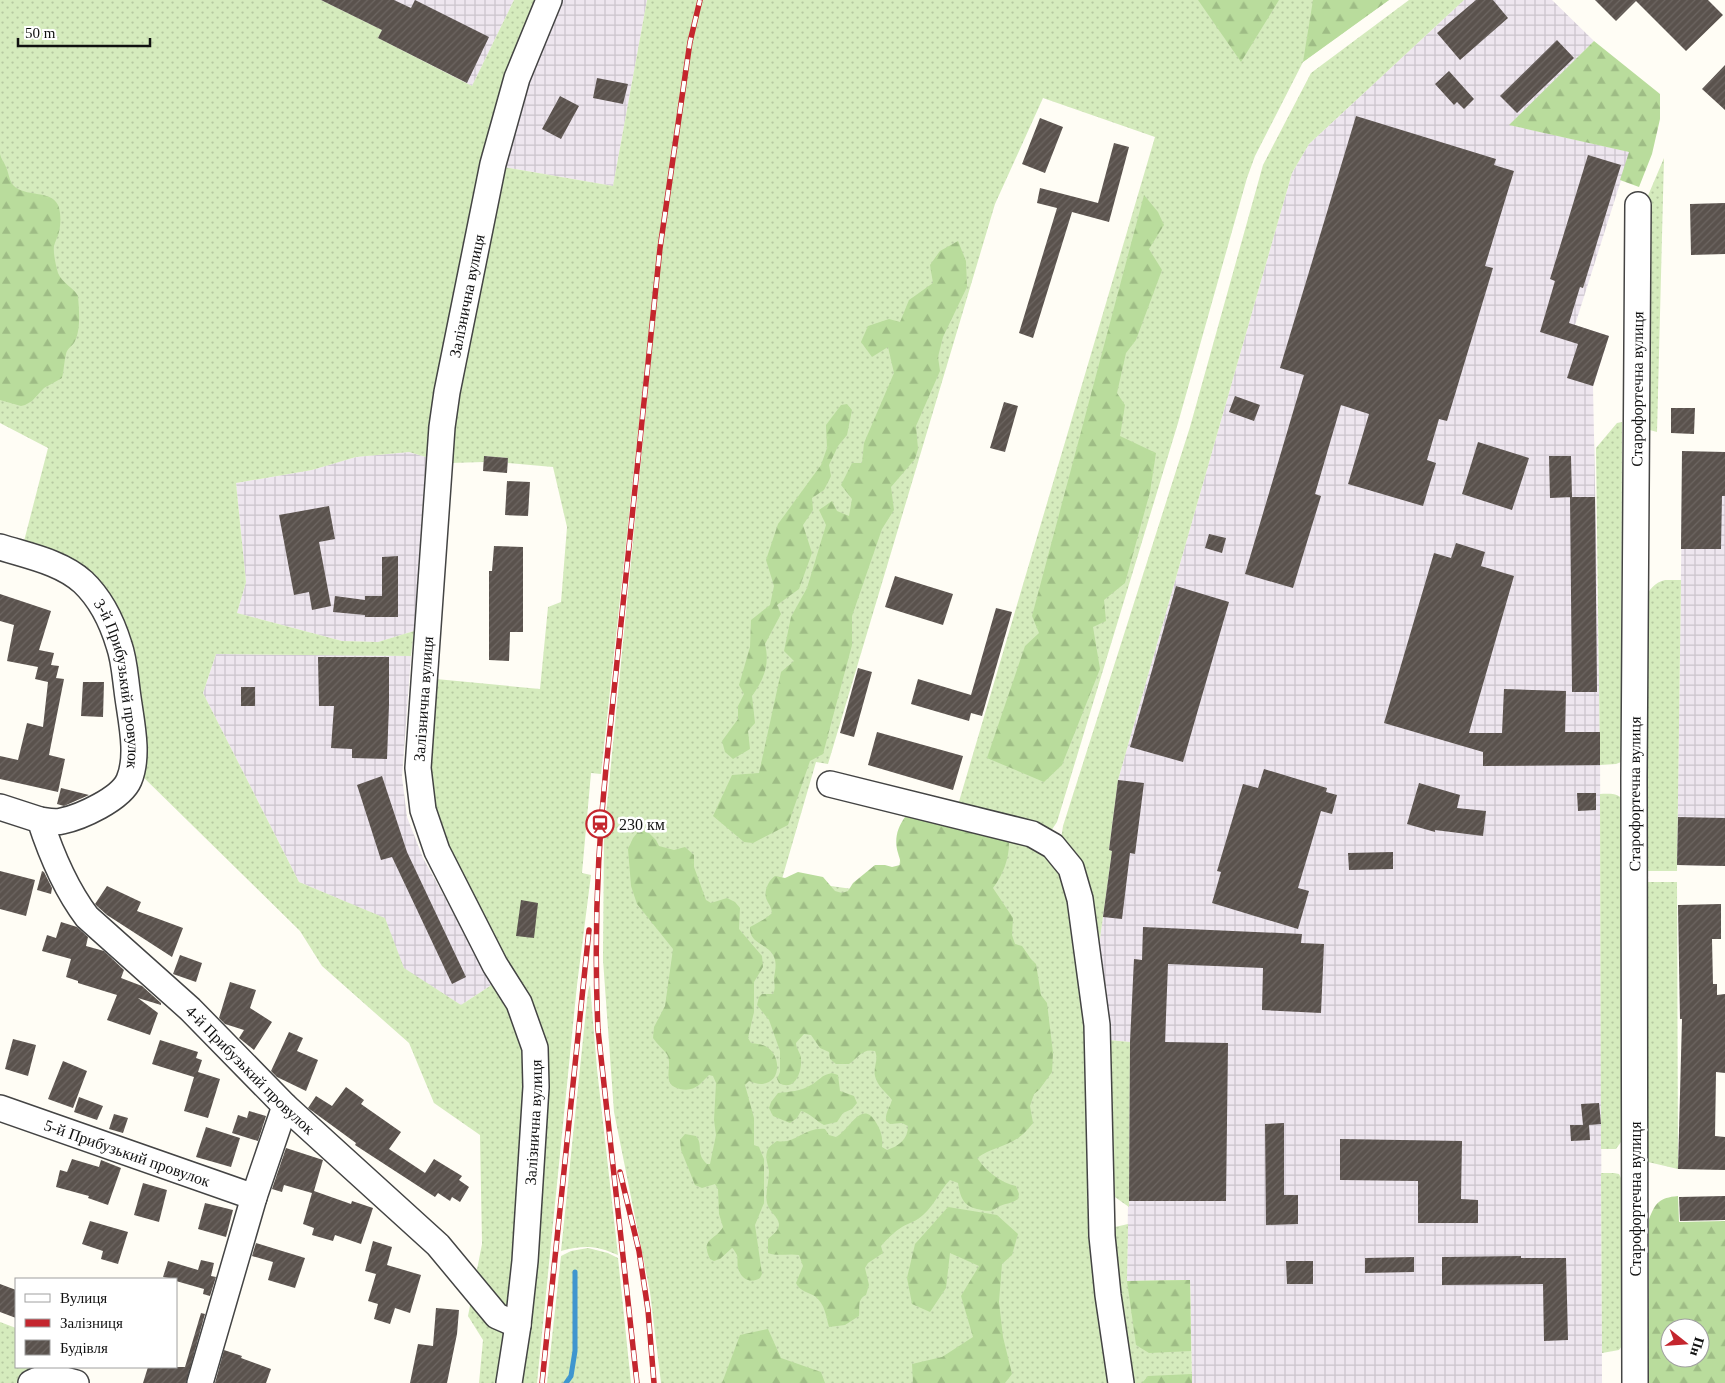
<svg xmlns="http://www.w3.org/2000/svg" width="1725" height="1383" viewBox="0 0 1725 1383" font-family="Georgia,serif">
<defs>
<pattern id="industrial-grid" width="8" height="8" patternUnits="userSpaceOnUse" patternTransform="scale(1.25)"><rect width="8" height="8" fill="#eee6ef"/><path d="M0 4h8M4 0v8" fill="none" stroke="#cbc4cc"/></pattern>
<pattern id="grass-dots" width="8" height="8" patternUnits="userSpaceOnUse" patternTransform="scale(1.25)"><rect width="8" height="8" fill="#d5ebbd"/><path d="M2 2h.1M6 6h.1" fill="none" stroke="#b6c8a1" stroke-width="1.8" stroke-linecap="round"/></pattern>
<pattern id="forest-firs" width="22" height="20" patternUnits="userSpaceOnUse" patternTransform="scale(1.25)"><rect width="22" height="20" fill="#b9dc9c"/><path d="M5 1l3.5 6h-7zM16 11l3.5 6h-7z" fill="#9ebc85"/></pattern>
<pattern id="building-hatch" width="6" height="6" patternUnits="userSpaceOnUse" patternTransform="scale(1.25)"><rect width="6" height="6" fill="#5a524d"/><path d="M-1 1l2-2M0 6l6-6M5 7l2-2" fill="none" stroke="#6d6662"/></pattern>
</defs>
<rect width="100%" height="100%" fill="#fffdf5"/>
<path fill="url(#industrial-grid)" d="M321 0H514L472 86 378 38Z
M559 0H647L613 186 503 167 525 80Z
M1464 0H1552L1594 41 1510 125 1630 152 1575 325 1609 336 1593 387 1600 732 1602 1383H1192L1190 1280 1127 1281 1130 1042 1108 1040 1099 946 1112 851 1109 850 1118 780 1292 173 1309 144Z
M409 452 426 457 414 631 378 642 342 641 237 613 246 582 236 483 312 470 356 457Z
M1682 495 1725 496V866L1677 865Z
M216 654 411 656 402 777 407 817 423 858 493 984 461 1005 404 969 384 918 299 882 203 693Z"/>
<path fill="url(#grass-dots)" d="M0 0H321L382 30 378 38 472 86 514 0H539L437 392 426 457 409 452 356 457 312 470 236 483 246 582 237 613 342 641 378 642 414 631 411 656 216 654 203 693 299 882 385 918 404 968 461 1005 493 984 509 1009 524 1051 527 1087 516 1252 501 1383H479L483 1340 468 1316 482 1244 480 1135 434 1103 409 1043 322 966 300 931 136 770 111 613 22 549 48 448 0 423Z
M647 0H698L689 42 658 248 601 774 591 773 582 873 591 875 577 985 537 1383H518L546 1087 503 959 448 847 434 809 428 760 436 679 540 689 548 607 561 602 567 527 553 467 508 463V458L484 456V462L449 463 458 396 503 167 613 186Z
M701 0H1389L1303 62 1255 156 1247 178 1178 423 1057 822 1051 831 958 805 1155 137 1043 98 995 204 828 764 816 762 782 879 894 895 908 815 1030 841 1064 873 1090 1024 1114 1383H661L650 1292 614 1112 603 960 604 835 662 248 692 42Z
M1409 0H1464L1309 144 1292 173 1118 780 1109 850 1112 851 1099 946 1061 839 1063 826 1190 427 1263 165 1311 73Z
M1664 158 1657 432 1646 429 1647 198Z
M1622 422 1621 756V762L1616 764 1600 765 1596 448 1617 423Z
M1665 580H1681L1677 871H1646L1644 599C1650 589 1654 583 1665 580Z
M1600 794C1609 794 1620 792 1623 802L1621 1142 1616 1149H1601Z
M1648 882H1677L1678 1169 1648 1162 1643 885Z
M590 985 597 1069 618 1255C596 1245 583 1245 561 1251L588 991Z
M1108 1040 1130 1042 1129 1207 1112 1195Z
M1601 1173H1614L1619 1174 1622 1180V1346L1619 1350 1602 1353Z
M1128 1224 1127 1281 1190 1280 1192 1383H1131L1108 1236 1115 1227Z
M588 1248 608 1253 618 1258 631 1383H547L561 1256 571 1251Z
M0 1322 16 1328V1367H53L16 1383H0Z"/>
<path fill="url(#forest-firs)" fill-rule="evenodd" d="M1198 0H1279L1241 62Z
M1313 0H1389L1303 62Z
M1594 41 1660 94V119L1652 154 1639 187 1620 180 1629 152 1509 125Z
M0 154C1 159 4 162 6 167 9 174 9 180 13 185 25 198 50 189 58 205 61 212 61 224 59 232 58 237 55 241 54 246 53 253 56 266 58 273 62 283 73 287 78 296 79 309 81 329 75 341 73 346 67 348 66 354 64 362 64 370 62 378L44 388 32 401 25 405 21 406 0 400Z
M1144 195 1158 212 1164 225 1149 249 1162 270 1136 340 1126 353 1117 393 1125 405 1120 436 1156 453 1150 492 1125 583 1104 600 1106 621 1093 627 1100 669 1062 765 1044 782 987 758 1025 646 1039 633 1032 616Z
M958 241 966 261 967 287 943 337 938 357 940 371 916 426 918 449 915 459 891 487 894 510 882 529 852 616V645L823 754 810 761 788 825 753 843 744 842 713 816 732 775 759 773 781 672 794 661 784 651 791 617 807 588 826 525 819 510 832 501 837 511 849 516 852 499 841 485 852 463H862L864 443 894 373 888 347 872 357 861 342 868 326 889 319 900 322 909 300 933 283 930 265 940 251Z
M847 404 852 410 847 435 838 446 829 465 831 476 824 490 812 498 813 510 803 525 812 553 799 589 777 605 781 614 765 644C770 665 764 679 752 696L755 723 748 731 750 749 733 759 725 752 722 741 738 719V706L744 694 739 685 750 647 751 620 770 605 774 586 766 560 778 524 821 465 827 448 826 425 841 405Z
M905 817 913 818 940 825 963 826 1004 840 1009 843C1009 859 1003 875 993 888L1013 918 1012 935 1015 944 1022 946 1031 959 1036 964 1041 995 1047 1003 1053 1053 1052 1072 1039 1090 1034 1094 1030 1106 1033 1123C1028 1129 1024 1134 1018 1138 1005 1147 990 1148 977 1158 986 1171 1001 1183 1016 1186L1019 1194 1018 1199C1011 1204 1007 1203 1000 1206 997 1207 996 1209 993 1210 988 1212 982 1210 977 1209 963 1206 960 1196 958 1183L950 1180C939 1191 935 1205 923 1215 917 1221 909 1223 902 1227 894 1232 887 1239 881 1246L883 1253 868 1263 865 1268 869 1285 866 1295C857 1299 860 1308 859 1316L845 1325 829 1327C826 1316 825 1305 816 1297 809 1292 800 1292 796 1283L803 1266 799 1255C788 1253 779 1257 768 1253V1239C772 1235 779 1231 779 1224 778 1216 769 1212 767 1203 765 1193 769 1182 769 1171 768 1165 765 1158 767 1152 768 1146 773 1144 777 1141 795 1145 804 1127 825 1129L829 1135 836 1137C848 1131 862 1099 875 1121 881 1130 883 1137 882 1147L887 1150C899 1146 908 1139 908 1126L902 1123 890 1124 886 1121C885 1113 890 1107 892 1100 886 1092 877 1086 875 1076 873 1067 879 1060 875 1051 862 1048 858 1058 849 1064H836L830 1059 829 1052 820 1048 811 1035 804 1034 796 1043C796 1049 801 1053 801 1059 802 1072 795 1092 779 1083L777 1079 780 1072V1051L769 1020 757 1005 759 997 762 994H773C776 988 774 984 774 978 775 971 777 964 774 957 769 943 749 945 750 927 757 923 766 919 772 913 771 905 768 904 766 898 764 890 769 880 775 876L785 878 798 872 823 877 835 891 842 893 848 891 853 883 875 865H885L892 867 900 865C901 859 899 858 898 853 894 840 897 828 905 817Z
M646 830 656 840 659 846 674 850 685 847 694 855V867L706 900 711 903 727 898 735 902 740 908 739 929 762 956 763 967 754 982V1012L748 1038 751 1043C757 1044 762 1044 767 1047 781 1056 782 1083 761 1084 757 1084 753 1082 749 1081L745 1085 754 1118V1145L759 1147 764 1159V1203L755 1225 762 1274 760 1278C750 1284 741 1279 738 1268 737 1263 738 1259 737 1255 737 1255 733 1248 732 1248L720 1259 714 1261 710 1259C700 1238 715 1241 723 1227L719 1214 718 1189 715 1184 702 1188 695 1185 681 1150 680 1140 685 1134 696 1136C704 1146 695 1153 707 1164H710L716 1135 714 1120 716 1083 713 1076 709 1075C700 1084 695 1092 680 1089 659 1085 675 1064 666 1053 662 1048 657 1044 653 1038L654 1027 665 1006 673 949 637 904 631 886 628 849 633 838 638 832Z
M832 1073 838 1075 840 1091 854 1096 857 1103 852 1109 843 1113 837 1122 824 1125C816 1121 810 1113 801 1111L797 1118 790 1123 773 1116 769 1108 771 1102 778 1093C789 1092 801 1091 811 1085 820 1080 821 1075 832 1073Z
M1678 1196 1679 1222 1725 1221V1383H1649V1219C1656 1202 1659 1198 1678 1196ZM1670 1328H1700V1358H1670Z
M948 1207 997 1215 1018 1234 1012 1255 1002 1264 999 1302 1003 1337 1012 1374 1005 1383H913L912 1364 942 1357 973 1337 961 1296 979 1266 950 1253 946 1288 930 1312 912 1304 907 1278 915 1244Z
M1190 1280 1191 1351 1149 1353 1136 1345 1127 1281Z
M768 1329 781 1358 821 1372 825 1383H722L740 1335Z
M1192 1374V1383H1142L1148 1376Z"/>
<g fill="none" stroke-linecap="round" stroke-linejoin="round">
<path stroke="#3f96cf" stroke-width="5" d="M566 1383 571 1376 575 1351V1272"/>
</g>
<path fill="url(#building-hatch)" d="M321 0H394L411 8 415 0 489 37 467 83 378 38 382 30Z
M1476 0H1493L1508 18 1460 60 1437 33Z
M1595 0H1708L1723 15 1686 51 1636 1 1616 21Z
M1557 40 1574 58 1517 113 1500 96Z
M1725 65V110L1702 89Z
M1449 71 1474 99 1464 109 1457 102 1454 105 1435 84Z
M597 78 628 84 623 104 593 98Z
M560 96 579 106 561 139 542 129Z
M1356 116 1496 159 1494 165 1514 171 1485 266 1493 268 1447 421 1439 419 1427 460 1436 463 1423 506 1348 484 1369 414 1341 405 1315 494 1321 496 1293 588 1245 574 1304 375 1280 368Z
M1040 118 1063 127 1045 173 1022 164Z
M1114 143 1129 147 1109 222 1072 212 1033 338 1019 333 1057 208 1037 203 1040 188 1098 203Z
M1588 155 1621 165 1583 288 1580 287 1569 323 1609 336 1593 386 1567 378 1578 344 1540 332 1555 281 1550 279Z
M1725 203V254L1691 255 1690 204Z
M1235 396 1260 405 1254 421 1229 412Z
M1004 402 1018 406 1005 452 990 448Z
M1671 408H1695L1694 434 1671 433Z
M1478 442 1529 458 1512 510 1462 494Z
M1682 451 1725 452V496H1722L1721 549H1681Z
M484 456 508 458 507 473 483 471Z
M1549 456H1571L1572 497 1550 498Z
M507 481 530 482 528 516 505 515Z
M1570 497H1595L1597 692H1572Z
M329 506 335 539 319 542 331 606 312 610 309 592 294 595 279 515Z
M1209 534 1226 538 1222 553 1205 548Z
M1456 543 1485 552 1481 566 1514 576 1469 733H1502L1504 689 1566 691 1565 732H1600V765L1483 766V752L1384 723 1434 553 1451 558Z
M494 546 523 547V632H510L509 661 489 660V571H492Z
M398 556V617H365V615L333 612 335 596 365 600V596H382V557Z
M895 576 953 594 943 625 885 607Z
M1176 586 1229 602 1183 762 1130 747Z
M0 594 51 611 39 650 54 653 51 665 59 666 56 678 64 679 49 755 65 759 58 792 0 779V756L18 760 27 723 43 727 48 682 35 679 38 667 7 661 14 625 0 621Z
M996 608 1012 612 982 716 971 713 969 721 911 704 918 679 971 695Z
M318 657H389V705L387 759 352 758V749L331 748 334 706H319Z
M858 668 872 672 854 737 840 733Z
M83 682H104L103 717 81 716Z
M241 687H255V706H241Z
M877 732 963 756 953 790 868 765Z
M1264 769 1327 788 1326 792 1337 795 1332 814 1321 811 1298 888 1309 891 1298 929 1212 903 1221 872 1217 871 1243 784 1258 788Z
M382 776 407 852 466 977 452 984 392 857 381 860 357 785Z
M1118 780 1144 783 1135 854 1130 853 1122 919 1103 917 1112 851 1109 850Z
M1419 783 1460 795 1457 808 1486 811 1483 836 1435 830V832L1407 824Z
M61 788 89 795 64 806 57 804Z
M1577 793H1596V810L1578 811Z
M1678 817 1725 818V866L1677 865Z
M1393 852V869L1349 870 1348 853Z
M0 871 35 880 26 916 0 909Z
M42 871 44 872 52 888 51 894 37 890Z
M107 886 141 902 137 911 183 928 172 957 107 915 98 907 95 904Z
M521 900 538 903 534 938 516 936Z
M1721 904V939H1712L1713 984H1717V995L1725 994V1073L1716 1072 1715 1136 1725 1137V1170L1678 1169 1682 1019H1680L1678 905Z
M61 922 77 927 88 937 86 946 104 951 124 970 121 978 142 986 161 1003V1005L138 998 158 1013 150 1035 107 1020 117 995 78 983V981L66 977 71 959 42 951 47 935 56 938Z
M1143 927 1302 934 1301 943 1324 944 1321 1013 1262 1010 1263 968 1168 964 1165 1042 1228 1043 1226 1201H1129L1130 1042 1134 959 1142 960Z
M180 955 202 963 196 982 173 974Z
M230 982 256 990 250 1008 272 1022 254 1050 239 1038 244 1030 225 1024 219 1018Z
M289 1032 303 1038 297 1051 318 1060 306 1091 277 1077 271 1071Z
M13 1039 36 1045 28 1076 5 1069Z
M160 1040 198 1052 196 1058 202 1060 198 1072 220 1079 208 1118 184 1111 194 1077 152 1064Z
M63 1061 87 1071 73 1108 48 1099Z
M346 1087 364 1100 361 1104 401 1132 389 1149 425 1173 434 1159 462 1176 459 1180 469 1187 460 1202 452 1197 450 1201 438 1193 435 1197 355 1145 356 1143 308 1108 316 1096 332 1106Z
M79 1097 103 1106 97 1120 74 1112Z
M1599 1103 1601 1124 1589 1125 1590 1140 1571 1141 1570 1125H1583L1581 1104Z
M249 1111 266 1116 258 1141 232 1133 238 1115 247 1118Z
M114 1114 128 1118 123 1133 109 1129Z
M1284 1123V1195H1298V1224L1266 1225 1265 1124Z
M206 1127 240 1138 231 1167 196 1157Z
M1340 1139 1462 1141 1461 1199 1478 1200V1223H1418V1181L1340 1180Z
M286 1148 323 1160 314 1191 351 1204 352 1201 373 1208 361 1244 335 1235 333 1241 312 1235 314 1228 303 1224 312 1193 284 1185 282 1192 272 1189Z
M72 1159 99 1167 101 1160 121 1168 108 1205 88 1198 89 1196 56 1187 60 1170 67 1172Z
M143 1183 167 1190 159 1222 134 1215Z
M1725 1196V1220L1680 1221 1679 1197Z
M205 1203 233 1210 226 1237 198 1229Z
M90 1221 128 1232 118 1264 101 1259 103 1251 82 1244Z
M373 1241 392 1247 387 1265 421 1275 410 1313 395 1308 390 1324 374 1319 378 1304 368 1301 376 1274 365 1271Z
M256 1243 305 1258 295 1288 268 1280 273 1262 252 1256Z
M1521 1256V1258H1566L1568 1340 1544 1341 1543 1284 1442 1285V1257Z
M1414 1257V1272L1365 1273V1258Z
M201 1260 214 1263 211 1276 216 1277 210 1296 203 1294 204 1289 176 1281V1279L163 1277 168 1261 198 1270Z
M1286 1261H1313V1284H1287Z
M0 1284 16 1290V1318L0 1312Z
M436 1308 459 1310 457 1334 447 1383H410L418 1344 433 1346Z
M201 1313 205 1314 186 1383H143L148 1367H185Z
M224 1350 242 1356 241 1358 271 1369 266 1383H215Z"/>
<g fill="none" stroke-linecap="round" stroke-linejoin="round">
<g stroke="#444" stroke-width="28">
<g id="minor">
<path id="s1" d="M0 547C28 556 61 562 83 582 101 599 112 622 119 645 124 659 125 675 127 690 130 717 140 754 129 780 121 799 81 817 62 821 55 823 47 821 40 820"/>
<path d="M830 784 1032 834 1053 846 1071 868 1080 899 1097 1025 1102 1236 1108 1295 1121 1383"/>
<path id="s2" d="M0 807 40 820C51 854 65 888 87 917L190 1009 285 1106 438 1245 497 1316 518 1325"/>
<path id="s3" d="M0 1108 254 1197"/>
<path d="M31 1383C46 1375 60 1378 76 1383"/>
<path d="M200 1383 254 1197 285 1106"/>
<path id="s4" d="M509 1383 518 1325 525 1261 536 1087 535 1048 519 1003 495 965 437 851 423 810 418 768 442 427 447 392 493 164 517 78 549 0"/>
<path id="s5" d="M1635 1383 1634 778 1638 205"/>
</g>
</g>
<use href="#minor" stroke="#fff" stroke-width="25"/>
<g stroke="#c4262e" stroke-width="5.5">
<path id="rail" d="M620 1172 639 1251 648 1310 654 1383
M542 1383 589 930
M637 1383 598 1030C594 942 597 855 606 768L660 248 690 42 700 0"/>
</g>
<use href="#rail" stroke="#fff" stroke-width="4" stroke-dasharray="11" stroke-linecap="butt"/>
</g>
<defs>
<g id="station-ring" transform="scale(1.4375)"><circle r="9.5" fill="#fff" stroke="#c4262e" stroke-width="1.5"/><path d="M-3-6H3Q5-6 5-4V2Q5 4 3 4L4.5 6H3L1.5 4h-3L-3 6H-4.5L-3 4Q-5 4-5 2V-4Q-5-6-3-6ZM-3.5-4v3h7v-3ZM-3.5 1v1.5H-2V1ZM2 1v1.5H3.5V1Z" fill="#c4262e"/></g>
</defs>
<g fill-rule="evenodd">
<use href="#station-ring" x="600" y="824"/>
</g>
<g text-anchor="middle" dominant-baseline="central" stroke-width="5" stroke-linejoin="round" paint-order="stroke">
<g font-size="16" fill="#111" stroke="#fff">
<text stroke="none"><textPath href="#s4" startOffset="1118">Залізнична вулиця</textPath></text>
<text stroke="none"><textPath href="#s5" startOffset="994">Старофортечна вулиця</textPath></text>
<text stroke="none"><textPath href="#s1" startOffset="202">3-й Прибузький провулок</textPath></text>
<text stroke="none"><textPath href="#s4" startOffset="712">Залізнична вулиця</textPath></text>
<text stroke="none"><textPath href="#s5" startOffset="589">Старофортечна вулиця</textPath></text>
<text stroke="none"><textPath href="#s2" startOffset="374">4-й Прибузький провулок</textPath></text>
<text stroke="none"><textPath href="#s4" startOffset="262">Залізнична вулиця</textPath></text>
<text stroke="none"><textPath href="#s3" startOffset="135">5-й Прибузький провулок</textPath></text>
<text transform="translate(1635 1199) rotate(-90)">Старофортечна вулиця</text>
</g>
<g font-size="16" fill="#111" stroke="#fff" text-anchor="start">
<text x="619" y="824">230 км</text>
</g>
</g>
<rect x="15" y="1278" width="162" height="90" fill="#ffffff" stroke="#a0a0a0"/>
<rect x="25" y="1294" width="25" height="8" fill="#ffffff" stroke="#a0a0a0"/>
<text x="60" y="1303" font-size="15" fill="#111111">Вулиця</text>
<rect x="25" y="1319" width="25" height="8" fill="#c4262e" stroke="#a0a0a0"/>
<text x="60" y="1328" font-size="15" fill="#111111">Залізниця</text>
<rect x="25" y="1340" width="25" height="15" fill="url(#building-hatch)" stroke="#a0a0a0"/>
<text x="60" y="1353" font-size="15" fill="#111111">Будівля</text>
<g transform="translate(1685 1343) rotate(107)"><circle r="24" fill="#ffffff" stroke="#a0a0a0"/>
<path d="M0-4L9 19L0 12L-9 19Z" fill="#c4262e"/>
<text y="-8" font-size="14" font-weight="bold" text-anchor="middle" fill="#111111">Пн</text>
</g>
<path d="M18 38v8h132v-8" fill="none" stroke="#111111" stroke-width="2.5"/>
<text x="25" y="38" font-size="15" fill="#111111" stroke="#ffffff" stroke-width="4" paint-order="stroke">50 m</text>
</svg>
